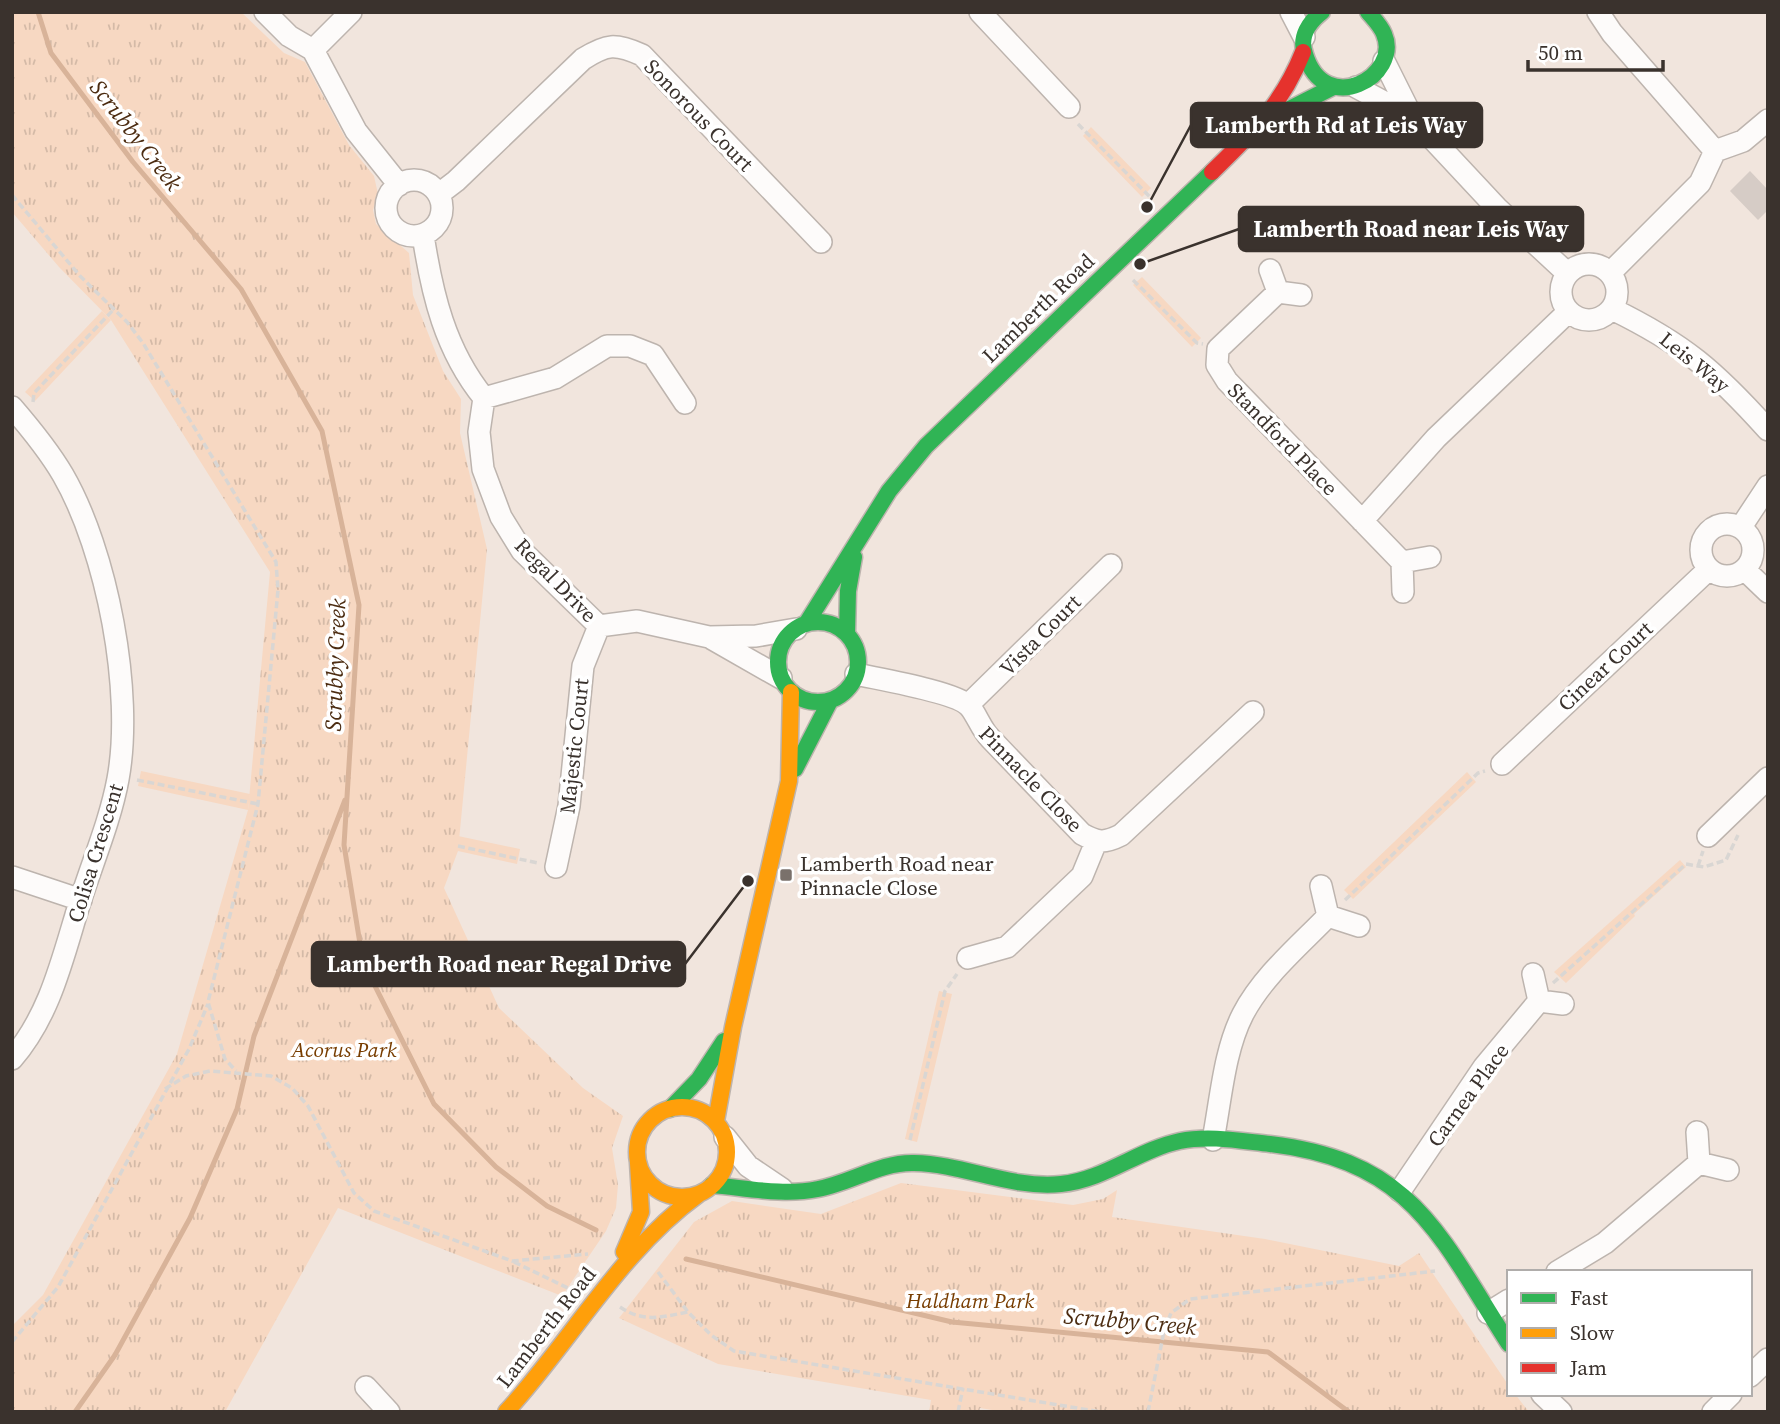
<svg xmlns="http://www.w3.org/2000/svg" width="1780" height="1424" viewBox="0 0 1780 1424" font-family="'Source Serif 4',serif">
<defs>
<pattern id="park-tufts" width="24" height="20" patternUnits="userSpaceOnUse" patternTransform="scale(1.75)"><rect width="24" height="20" fill="#f7d8c2"/><path d="M3 7l-1-3M5 7V3M7 7l1-3M15 17l-1-3M17 17v-4M19 17l1-3" fill="none" stroke="#d4baa7"/></pattern>
</defs>
<rect width="100%" height="100%" fill="#f1e5dd"/>
<path fill="#f7d8c2" d="M1091 127 1151 188 1142 197 1083 136Z
M1142 277 1201 338 1192 347 1133 285Z
M102 311 111 320 35 401 25 392Z
M141 771 250 794 248 810 138 786Z
M1467 772 1476 782 1353 899 1344 890Z
M458 836 520 849 517 864 458 851Z
M1680 860 1686 867 1634 914 1635 916 1566 983 1554 972Z
M939 991 952 994 917 1142 905 1139Z"/>
<path fill="url(#park-tufts)" d="M12 12H241L284 53 305 62 349 145 374 176 378 194 373 210 376 224 409 253 413 295 443 371 461 399 460 433 487 549 458 851 444 888 499 1008 583 1088 623 1116 612 1148 618 1185 616 1208 606 1231 562 1296 338 1208 225 1412H12V1321L14 1324 43 1295 177 1054 248 810 270 572 111 320 59 267 12 212Z
M901 1183 1073 1205 1103 1199 1117 1190 1112 1217 1265 1239 1399 1266 1419 1253 1509 1386V1394H1515L1529 1412H1004L980 1408 979 1412H929L931 1400 718 1364 619 1318 694 1222 732 1201 821 1214Z"/>
<g fill="none" stroke-linecap="round" stroke-linejoin="round">
<path stroke="#d8b399" stroke-width="5" d="M38 12 51 53 133 162 241 289 322 431 359 605 344 845 363 962 434 1104 496 1167 547 1206 596 1230
M686 1259 952 1322 1268 1352 1349 1412
M75 1412 115 1355 190 1218 237 1109 254 1036 345 800"/>
</g>
<path fill="#d6ccc6" d="M1750 171 1768 190V210L1758 220 1730 191Z"/>
<g fill="none" stroke-linecap="round" stroke-linejoin="round">
<g stroke="#bdb4ae" stroke-width="24">
<path id="street" d="M265 12 289 36 313 50 356 131 399 185
M980 12 1069 107
M1291 12 1304 37
M1598 12 1612 33 1715 151
M313 50 351 12
M1384 61 1412 117 1497 208 1567 273
M1356 87 1412 117
M386 208a28 28 0 1 1 56 0a28 28 0 1 1-56 0Z
M439 194 456 181 583 59C607 44 615 43 642 55L821 242
M423 235C432 294 445 350 484 398L479 432 483 469 501 517 522 551 599 626 637 621 709 637 781 678
M1561 292a28 28 0 1 1 56 0a28 28 0 1 1-56 0Z
M1270 270 1278 292 1301 295
M1610 273 1700 183 1715 151 1743 141 1768 120
M1278 292 1218 349 1217 365 1227 381 1402 562
M1612 309C1684 344 1715 371 1768 430
M484 398 555 378 607 346H630L653 355 685 403
M12 407C31 429 49 451 63 475 107 551 134 692 118 779 110 822 92 863 79 905 62 960 50 1015 12 1059
M1362 521 1436 438 1568 312
M1701 550a26 26 0 1 1 52 0a26 26 0 1 1-52 0Z
M1741 527 1768 486
M1745 570 1768 592
M1403 592 1402 562 1430 557
M709 637 756 636 796 629
M856 674C878 679 956 692 969 706 976 713 981 729 990 738L1082 834C1098 843 1105 843 1121 835L1253 712
M968 705 1111 565
M1502 764 1709 569
M1708 836 1768 778
M556 867 569 806 583 666 599 626
M12 877 81 900
M1321 886 1328 916 1359 926
M968 958 1007 947 1082 876 1096 842
M1533 974 1539 1001 1563 1004
M1697 1132 1699 1163 1728 1170
M725 1137 748 1166 782 1189
M1213 1140C1221 1099 1224 1051 1243 1014 1263 976 1298 947 1328 916
M1400 1191 1484 1067 1539 1001
M1557 1272 1605 1243 1699 1163
M1488 1313 1509 1300
M1750 1376 1768 1359
M366 1387 389 1412
M1542 1394 1561 1412
M1713 1412 1731 1394"/>
</g>
<g stroke="#bdb4ae" stroke-width="19">
<path id="fast" d="M1322 12C1309 22 1299 37 1305 54 1325 119 1402 76 1384 34 1381 26 1373 18 1368 12
M1268 120 1333 87
M778 662a40 40 0 1 1 80 0a40 40 0 1 1-80 0Z
M806 624 889 491 926 446 1212 172
M847 634 848 591 854 557
M795 769 830 701
M670 1109 699 1079 724 1041
M712 1185C747 1188 783 1196 818 1189 851 1183 880 1162 914 1163 964 1164 1010 1189 1061 1184 1104 1180 1138 1150 1180 1141 1209 1135 1241 1141 1270 1144 1413 1161 1439 1235 1509 1344"/>
</g>
<g stroke="#bdb4ae" stroke-width="19">
<path id="slow" d="M637 1152a45 45 0 1 1 90 0a45 45 0 1 1-90 0Z
M716 1121 733 1027 789 781 791 692
M624 1252 641 1212 638 1163
M506 1412C572 1340 620 1251 699 1194"/>
</g>
<g stroke="#bdb4ae" stroke-width="19">
<path id="jam" d="M1212 172C1252 133 1282 105 1303 52"/>
</g>
<path stroke="#d9d6d3" stroke-width="3.5" stroke-dasharray="7 3.5" stroke-linecap="butt" d="M1078 124 1150 197
M12 195 80 276 127 322 143 343 276 562 278 590 258 804 208 1002 225 1059 236 1071
M1133 280 1197 343 1203 344
M33 402 34 393 114 309
M137 780 258 804
M458 846 538 863
M1698 866 1703 851
M1345 900 1478 773 1485 771
M1553 983 1686 864 1704 867 1726 860 1738 835
M165 1089 186 1076 210 1071 271 1076 292 1088 308 1106 354 1193 374 1211 512 1261 588 1254
M910 1140 945 991 957 974
M514 1262 574 1291
M658 1272 688 1312 711 1335 734 1351 1101 1412
M620 1307C644 1323 661 1317 688 1312
M12 1342 58 1287 189 1049 208 1004
M958 1412 963 1388
M1148 1412 1164 1331 1171 1313 1190 1299 1435 1271"/>
<use href="#street" stroke="#fdfbfa" stroke-width="21"/>
<use href="#fast" stroke="#30b455" stroke-width="16"/>
<use href="#slow" stroke="#ff9f0a" stroke-width="16"/>
<use href="#jam" stroke="#e5322d" stroke-width="16"/>
</g>
<rect fill="#7a716b" stroke="#fff" stroke-width="2.5" x="779" y="868" width="14" height="14" rx="3.5"/>
<g text-anchor="middle" dominant-baseline="central" stroke-width="7" stroke-linejoin="round" paint-order="stroke">
<g font-size="21" fill="#3a322d" stroke="#fff">
<text transform="translate(699 115) rotate(46)">Sonorous Court</text>
<text transform="translate(1038 308) rotate(-44)">Lamberth Road</text>
<text transform="translate(1695 362) rotate(39)">Leis Way</text>
<text transform="translate(1283 439) rotate(46)">Standford Place</text>
<text transform="translate(556 580) rotate(46)">Regal Drive</text>
<text transform="translate(1040 635) rotate(-45)">Vista Court</text>
<text transform="translate(1605 666) rotate(-43)">Cinear Court</text>
<text transform="translate(574 746) rotate(-84)">Majestic Court</text>
<text transform="translate(1031 779) rotate(46)">Pinnacle Close</text>
<text transform="translate(95 853) rotate(-73)">Colisa Crescent</text>
<text transform="translate(1468 1095) rotate(-54)">Carnea Place</text>
<text transform="translate(546 1327) rotate(-52)">Lamberth Road</text>
</g>
<g font-size="21" fill="#3a322d" stroke="#fff" text-anchor="start">
<text x="800" y="863">Lamberth Road near<tspan x="800" dy="24">Pinnacle Close</tspan></text>
</g>
<g font-size="21" font-style="italic" fill="#783d00" stroke="#fff">
<text x="344" y="1049">Acorus Park</text>
<text x="970" y="1300">Haldham Park</text>
</g>
<g font-size="23" font-style="italic" fill="#4c2c11" stroke="#fff">
<text transform="translate(136 135) rotate(52)">Scrubby Creek</text>
<text transform="translate(335 665) rotate(-88)">Scrubby Creek</text>
<text transform="translate(1130 1321) rotate(5)">Scrubby Creek</text>
</g>
</g>
<path fill="none" stroke="#3a322d" stroke-width="2.5" d="M1147 207L1191 125M1140 264L1239 229M748 881L685 964"/>
<g fill="#3a322d" stroke="#fff" stroke-width="2.5">
<circle cx="1147" cy="207" r="7"/>
<circle cx="1140" cy="264" r="7"/>
<circle cx="748" cy="881" r="7"/>
</g>
<g fill="#3a322d" stroke="#3a322d" stroke-width="2.5">
<rect x="1191" y="103" width="291" height="44" rx="7"/>
<rect x="1239" y="207" width="344" height="44" rx="7"/>
<rect x="312" y="942" width="373" height="44" rx="7"/>
</g>
<g font-size="23" text-anchor="middle" font-weight="bold" fill="#fff">
<text x="1336" y="133">Lamberth Rd at Leis Way</text>
<text x="1411" y="237">Lamberth Road near Leis Way</text>
<text x="499" y="972">Lamberth Road near Regal Drive</text>
</g>
<rect width="1780" height="1424" fill="none" stroke="#3a322d" stroke-width="28"/>
<rect x="1507" y="1270" width="245" height="126" fill="#ffffff" stroke="#b0adab" stroke-width="2"/>
<rect x="1521" y="1293" width="35" height="10" fill="#30b455" stroke="#b0adab" stroke-width="2"/>
<text x="1570" y="1305" font-size="21" fill="#3a322d">Fast</text>
<rect x="1521" y="1328" width="35" height="10" fill="#ff9f0a" stroke="#b0adab" stroke-width="2"/>
<text x="1570" y="1340" font-size="21" fill="#3a322d">Slow</text>
<rect x="1521" y="1363" width="35" height="10" fill="#e5322d" stroke="#b0adab" stroke-width="2"/>
<text x="1570" y="1375" font-size="21" fill="#3a322d">Jam</text>
<path d="M1528 60v10h135v-10" fill="none" stroke="#3a322d" stroke-width="3.5"/>
<text x="1538" y="60" font-size="21" fill="#3a322d" stroke="#ffffff" stroke-width="5" paint-order="stroke">50 m</text>
</svg>
